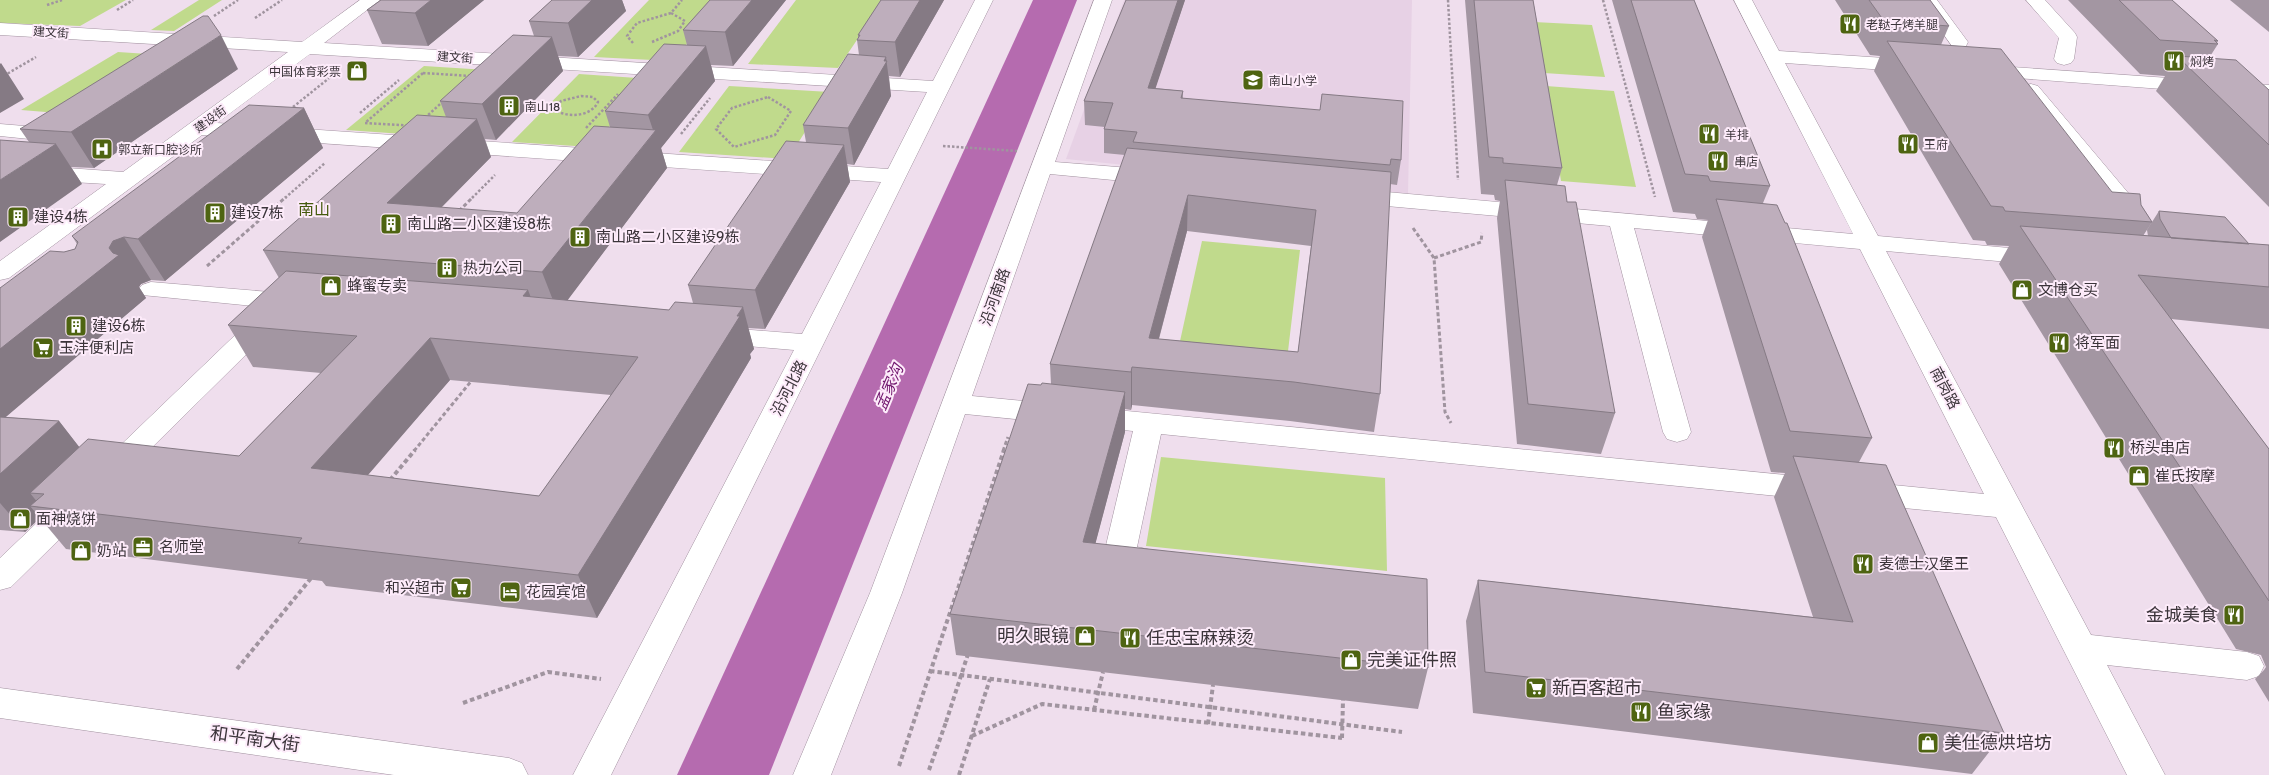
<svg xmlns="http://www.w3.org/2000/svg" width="2269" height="775" viewBox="0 0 2269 775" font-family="Cabin,'Noto Sans SC',sans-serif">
<rect width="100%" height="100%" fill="#efdeed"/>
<path fill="#e7d1e5" d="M1124 0H1412L1408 194 1066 159Z"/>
<path fill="#c0da8c" d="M0 0H126L80 26 0 23Z
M199 0H222L174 31 151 30Z
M649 0H725L672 61 594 57Z
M796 0H884L838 68 748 64Z
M1534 22 1592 25 1605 77 1544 73Z
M118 52 193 57 83 115 21 110Z
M424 66 503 71 432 136 346 130Z
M579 74 652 79 591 147 512 142Z
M729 86 830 92 788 159 679 152Z
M1546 86 1614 91 1636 187 1561 181Z
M1202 241 1300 250 1284 385 1173 373Z
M1161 457 1385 478 1387 571 1146 546Z"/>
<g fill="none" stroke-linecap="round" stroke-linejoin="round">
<path fill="#b56baf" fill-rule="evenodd" d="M1033 0H1077L769 775H677Z"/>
<g stroke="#a292a0" stroke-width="1">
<path id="minor" d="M360 0H380L324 43 933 81 975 0H993L611 775H573L794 350 713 343 704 341 700 335 704 329 713 327 802 334 881 182 202 135 9 278 0 280V261L106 184 39 180 31 178 28 173 31 168 39 166 123 172 288 52 0 35V23L302 42ZM310 54 927 92 888 169 217 123Z
M1094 0H1112L1055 162 1155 170 1163 172 1166 177 1163 182 1155 184 1050 174 972 396 1817 478 1828 481 1832 489 1828 497 1817 500 1161 434 1137 547 1156 551 1161 560 1156 569C1140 574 1124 572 1108 567L1103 558 1133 431 965 414 902 593 831 775H793L870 593Z
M1734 0H1752L1779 51 1915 60 1922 62 1925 66 1922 70 1915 72 1785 63 1878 236 2042 251 2051 253 2054 258 2051 263 2042 265 1886 251 2091 635 2247 652 2259 656 2264 666 2259 676 2247 680 2107 665 2165 775H2127L1996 517 1863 504 1852 501 1848 493 1852 485 1863 482 1984 494 1860 249 1634 228 1691 432 1687 439 1677 442 1667 439 1663 432 1610 226 1353 203 1345 201 1342 196 1345 191 1353 189 1853 234Z
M1919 0H1937L1968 42 1966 46 1959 48 1952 46Z
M2026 0H2045L2075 33 2077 37 2074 59 2071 63 2064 65 2057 63 2054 59 2059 38Z
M1983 65 2269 85V97L1976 75 1973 71 1976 67Z
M2031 84 2038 86 2140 207 2144 212 2145 223 2141 228 2133 230 2125 228 2121 223V213L2021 90 2024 86Z
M0 124 61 129 68 131 72 135 68 139 8 179 0 181V164L39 140 0 136Z
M151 282 294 294 303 297 307 302 303 307 294 310 142 295 138 290 142 285Z
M266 312 275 314 279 320 275 326 121 478 111 481 101 478 96 471 101 464 257 314Z
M76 493 87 496 91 504 87 512 11 587 0 590V558L65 496Z"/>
</g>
<g stroke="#a292a0" stroke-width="1">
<path id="major" d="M0 688 509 758 522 763 528 775H394L0 718Z"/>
</g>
<path stroke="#a0949f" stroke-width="2.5" stroke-dasharray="2.5 2" stroke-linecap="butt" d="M1448 0 1458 180
M1603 0 1655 197
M47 5 62 0
M117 10 133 0
M214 16 238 0
M255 18 282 0
M652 42 678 31 685 21 671 13 682 0
M633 43 627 36 637 23 671 13
M423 73 471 76 416 126 365 123Z
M0 78 36 57
M581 96 593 97 598 102C591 117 567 118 555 110L561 101Z
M768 97 791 111 775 135 734 147 716 129 732 108Z
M293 107 333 75
M360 113 399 80
M586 128 618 94
M681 134 710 98
M943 146 1017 151
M285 198 325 163
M472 198 495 175"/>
<path stroke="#a0949f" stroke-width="3" stroke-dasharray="4 2.5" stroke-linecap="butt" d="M459 211 473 197
M1413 228 1434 258 1445 412 1451 423
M1434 258 1481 242 1482 233
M207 266 286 197
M414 451 473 379
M1003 451 1008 437"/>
<path stroke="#a0949f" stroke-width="4" stroke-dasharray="4.5 3" stroke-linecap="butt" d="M390 480 415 450
M237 669 312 577
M930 671 1402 732
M463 703 548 672 601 679
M972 736 1042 704 1342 738
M899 766 1004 450
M929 770 946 722
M959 775 990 679"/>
<use href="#minor" fill="#fff" fill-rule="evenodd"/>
<use href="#major" fill="#fff" fill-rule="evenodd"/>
<path stroke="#a0949f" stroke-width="4" stroke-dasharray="4.5 3" stroke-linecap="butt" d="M1094 710 1103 672
M946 722 968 654
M1208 724 1213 685
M1342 738 1343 700"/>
</g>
<path fill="#a396a2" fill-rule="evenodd" d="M381 0H484L428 46 382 44 367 10Z
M552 0H622L626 11 578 57 558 56 563 71 496 140 485 139 491 157 441 208 517 213 610 127 605 111 687 45 683 30 710 0H786L733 66 711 65 715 81 661 148 667 168 567 300 669 310 693 303 688 285 806 142 803 125 859 55 857 40 858 38V35L881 0H944L900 77 889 76 891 96 854 165 847 164 850 182 765 329 748 328 754 349 750 354 751 358 597 618 326 586 322 581 66 549 40 518 25 532 0 530V288L64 252 75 249 77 244 72 236 304 108 323 148 165 281 151 280 141 284 139 287 146 298 5 417 59 421 79 447 239 456 321 373 253 367 228 325 279 278 263 250 446 117 440 101 534 36 529 21ZM450 380 611 395 539 496 367 475Z
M1126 0H1185L1155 88 1183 91V98L1401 160 1397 185 1390 184 1380 394 1374 432 1290 421 1132 405 1131 410 1125 409V432L1095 544 1428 668 1418 709 956 655 950 614 1041 385 1051 384 1050 364 1125 155 1104 153V129L1105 127 1085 125 1084 101ZM1187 231 1311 246 1298 352 1159 339Z
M1465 0H1533L1562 168 1557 185 1567 202 1615 413 1601 454 1517 444 1497 218 1500 201 1495 200 1494 195 1481 194Z
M1612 0H1694L1770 186 1763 203 1872 438 1859 462 2004 733 1972 774 1473 713 1466 621 1478 580 1813 617 1774 497 1785 473 1771 472 1702 237 1708 220 1697 219 1695 214 1673 212Z
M1835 0H1930L1949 26 1941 45 2112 192 2141 205 2152 222 2143 236H2148L2147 230 2159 211 2249 244 2269 245V329L2171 319 2269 449V702L2255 679 2264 670 2266 667 2261 655 2236 649 1999 264 2009 246 1987 245 1985 241 1973 240 1874 71 1880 56 1870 55Z
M2068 0H2172L2218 41 2217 42 2218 44 2209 58 2269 90V207L2156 91 2165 76 2140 74Z
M2230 0H2269V32Z
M238 69 94 168 71 167 82 184 29 142 20 129Z"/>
<path fill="#857a84" d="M431 0H484L428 46 415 13Z
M592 0H622L626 11 578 57 568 23Z
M752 0H786L733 66 725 32Z
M920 0H944L900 77 895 42Z
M1178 0H1185L1148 111V88Z
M221 35 238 69 94 168 71 132Z
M552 37 563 71 496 140 482 104Z
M706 46 715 81 661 148 667 168 558 313 542 272 654 133 648 115Z
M886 57 891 96 854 165 848 128Z
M1 63 24 99 0 113V64Z
M304 108 323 148 165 281 138 239Z
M477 119 491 157 406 243 387 203Z
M56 144 82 184 0 242V180Z
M844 145 850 182 765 329 755 290Z
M1188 195 1187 231 1151 368 1149 338Z
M124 237 151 280 141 284 139 287 146 298 0 422V349L109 248 113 241Z
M528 290 544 331 523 296Z
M743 307 754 349 750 354 751 358 597 618 578 575Z
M430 338 450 380 337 511 311 468Z
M1132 367V405L1131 410V372Z
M1125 392V432L1085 583 1083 542Z
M59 421 94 466 44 494 30 493 42 508 30 506 40 518 25 532 0 503V474Z"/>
<path fill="#beaebc" stroke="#857a84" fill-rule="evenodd" d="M381 0H431L415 13 367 10Z
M552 0H592L568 23 529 21Z
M710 0H752L725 32 683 30Z
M881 0H920L895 42 857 40 860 35H858Z
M1126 0H1178L1148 88 1183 91 1181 98 1320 110 1322 94 1403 101 1401 160 1391 159 1390 165 1133 142 1137 132 1104 129 1113 103 1084 101Z
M1474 0H1533L1562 168 1503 163V158L1489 157Z
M1631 0H1694L1770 186 1710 181 1708 176 1685 174Z
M1869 0H1930L1949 26 1884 21Z
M2119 0H2172L2218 41 2214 40 2218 44 2160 40Z
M203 16H208L221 35 71 132 20 129Z
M513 35 552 37 482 104 440 101Z
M1887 41 2001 49 2112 192 2140 194 2141 205 2152 222 2005 211 2003 207 1991 206Z
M664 44 706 46 648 115 605 111Z
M848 54 886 57 884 61H887L848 128 803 125Z
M2177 56 2236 60 2269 90V145Z
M249 105 304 108 138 239 124 237 113 241 109 248 113 253 119 255 0 349V288L50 251 64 252 75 249 78 242 72 236Z
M417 115 477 119 387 203 517 213 594 126 656 130 542 272 263 250Z
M0 140 56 144 0 180Z
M786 141 844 145 755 290 688 285Z
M1127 148 1391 172 1380 394 1294 382 1132 367 1131 372 1050 364ZM1188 195 1316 210 1298 352 1149 338Z
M1505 180 1565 186 1567 202H1576L1615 413 1528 404Z
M1716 199 1777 205 1785 223H1787L1872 438 1790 431Z
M2159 211 2225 217 2249 244 2171 238 2160 219Z
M2020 226 2269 245V287L2138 275 2269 449V601Z
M286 271 528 290 523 296 669 310 675 302 743 307 737 316H740L578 575 298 543 302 538 30 506 44 494 30 493 88 439 239 456 357 336 228 325ZM430 338 638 357 539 496 311 468Z
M1042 383 1125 392 1083 542 1427 579 1428 668 950 614 1028 384 1041 385Z
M0 417 59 421 0 474Z
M1793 456 1886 465 2004 733 1485 672 1478 580 1853 622Z"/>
<defs>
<g id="restaurant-square" transform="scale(1.125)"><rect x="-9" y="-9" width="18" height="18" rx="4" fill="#4e6411" stroke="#fdebfa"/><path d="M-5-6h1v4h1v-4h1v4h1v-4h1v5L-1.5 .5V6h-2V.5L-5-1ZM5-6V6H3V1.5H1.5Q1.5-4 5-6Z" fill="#fff"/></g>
<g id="shop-square" transform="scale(1.125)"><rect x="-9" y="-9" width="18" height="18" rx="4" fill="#4e6411" stroke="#fdebfa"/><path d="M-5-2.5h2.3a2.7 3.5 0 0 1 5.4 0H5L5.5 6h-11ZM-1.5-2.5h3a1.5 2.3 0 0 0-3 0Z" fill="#fff"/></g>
<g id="school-square" transform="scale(1.125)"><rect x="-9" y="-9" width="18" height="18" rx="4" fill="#4e6411" stroke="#fdebfa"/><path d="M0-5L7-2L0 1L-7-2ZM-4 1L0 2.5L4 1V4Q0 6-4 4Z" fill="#fff"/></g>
<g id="building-square" transform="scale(1.125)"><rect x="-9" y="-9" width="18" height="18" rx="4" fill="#4e6411" stroke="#fdebfa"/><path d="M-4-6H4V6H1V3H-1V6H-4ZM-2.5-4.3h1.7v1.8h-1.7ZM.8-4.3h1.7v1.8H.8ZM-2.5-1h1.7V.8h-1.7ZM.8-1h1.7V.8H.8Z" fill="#fff"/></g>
<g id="hospital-square" transform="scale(1.125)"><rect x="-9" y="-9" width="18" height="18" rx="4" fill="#4e6411" stroke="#fdebfa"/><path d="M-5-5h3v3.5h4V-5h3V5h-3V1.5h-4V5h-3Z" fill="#fff"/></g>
<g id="supermarket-square" transform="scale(1.125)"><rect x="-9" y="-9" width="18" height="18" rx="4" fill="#4e6411" stroke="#fdebfa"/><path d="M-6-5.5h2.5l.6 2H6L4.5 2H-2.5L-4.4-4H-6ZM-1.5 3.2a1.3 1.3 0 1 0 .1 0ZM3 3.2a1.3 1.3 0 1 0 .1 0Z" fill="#fff"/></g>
<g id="office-square" transform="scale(1.125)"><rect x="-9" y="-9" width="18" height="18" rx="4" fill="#4e6411" stroke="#fdebfa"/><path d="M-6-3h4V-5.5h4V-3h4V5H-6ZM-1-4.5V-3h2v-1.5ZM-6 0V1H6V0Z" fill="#fff"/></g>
<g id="hotel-square" transform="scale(1.125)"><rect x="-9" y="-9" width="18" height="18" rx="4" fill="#4e6411" stroke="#fdebfa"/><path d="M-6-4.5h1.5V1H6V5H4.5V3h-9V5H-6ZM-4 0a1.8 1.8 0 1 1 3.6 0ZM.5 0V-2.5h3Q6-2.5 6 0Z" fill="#fff"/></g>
</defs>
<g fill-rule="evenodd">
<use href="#restaurant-square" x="1850" y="24"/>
<use href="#restaurant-square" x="2174" y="61"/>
<use href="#shop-square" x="357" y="71"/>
<use href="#school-square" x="1253" y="80"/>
<use href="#building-square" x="509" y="106"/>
<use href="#restaurant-square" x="1709" y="134"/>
<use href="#restaurant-square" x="1908" y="144"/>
<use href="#hospital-square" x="102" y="149"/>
<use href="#restaurant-square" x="1718" y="161"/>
<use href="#building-square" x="215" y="213"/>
<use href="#building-square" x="18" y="217"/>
<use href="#building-square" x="391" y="224"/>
<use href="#building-square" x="580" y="237"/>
<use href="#building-square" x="447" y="268"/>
<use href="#shop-square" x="331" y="286"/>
<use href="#shop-square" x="2022" y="290"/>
<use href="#building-square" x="76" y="326"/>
<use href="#restaurant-square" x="2059" y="343"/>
<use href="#supermarket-square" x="43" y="348"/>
<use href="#restaurant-square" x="2114" y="448"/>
<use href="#shop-square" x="2139" y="476"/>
<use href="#shop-square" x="20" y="519"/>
<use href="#office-square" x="143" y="547"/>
<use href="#shop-square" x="81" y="551"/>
<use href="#restaurant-square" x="1863" y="564"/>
<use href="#supermarket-square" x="461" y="588"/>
<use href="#hotel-square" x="510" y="592"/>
<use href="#restaurant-square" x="2234" y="615"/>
<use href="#shop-square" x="1085" y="636"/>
<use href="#restaurant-square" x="1130" y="638"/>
<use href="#shop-square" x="1351" y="660"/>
<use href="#supermarket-square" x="1536" y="688"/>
<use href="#restaurant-square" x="1641" y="712"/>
<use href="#shop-square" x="1928" y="743"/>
</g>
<g text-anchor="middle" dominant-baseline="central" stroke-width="4" stroke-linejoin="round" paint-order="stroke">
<g font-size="12" fill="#3b343a" stroke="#fdebfa" text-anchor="start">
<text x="1866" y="24">老鞑子烤羊腿</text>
<text x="2190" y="61">焖烤</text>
<text x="341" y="71" text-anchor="end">中国体育彩票</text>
<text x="1269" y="80">南山小学</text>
<text x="525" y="106">南山18</text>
<text x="1725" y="134">羊排</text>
<text x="1924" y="144">王府</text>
<text x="118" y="149">郭立新口腔诊所</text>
<text x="1734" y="161">串店</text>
</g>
<g font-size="12" fill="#3b343a" stroke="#fdebfa">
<text transform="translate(51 32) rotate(4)">建文街</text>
<text transform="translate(455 57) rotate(4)">建文街</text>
<text transform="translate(210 119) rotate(-36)">建设街</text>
</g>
<g font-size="15" fill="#3b343a" stroke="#fdebfa" text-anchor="start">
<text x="231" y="213">建设7栋</text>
<text x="34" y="217">建设4栋</text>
<text x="407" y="224">南山路二小区建设8栋</text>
<text x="596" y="237">南山路二小区建设9栋</text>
<text x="463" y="268">热力公司</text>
<text x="347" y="286">蜂蜜专卖</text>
<text x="2038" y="290">文博仓买</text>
<text x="92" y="326">建设6栋</text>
<text x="2075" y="343">将军面</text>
<text x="59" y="348">玉沣便利店</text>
<text x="2130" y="448">桥头串店</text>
<text x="2155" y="476">崔氏按摩</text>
<text x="36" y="519">面神烧饼</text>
<text x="159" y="547">名师堂</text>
<text x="97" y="551">奶站</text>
<text x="1879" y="564">麦德士汉堡王</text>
<text x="445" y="588" text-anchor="end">和兴超市</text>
<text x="526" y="592">花园宾馆</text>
</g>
<g font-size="15" fill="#3b343a" stroke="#fdebfa">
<text transform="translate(995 297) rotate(-70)">沿河南路</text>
<text transform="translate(789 388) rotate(-63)">沿河北路</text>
<text transform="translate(1945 388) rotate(62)">南岗路</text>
</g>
<g font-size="16" fill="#455a0e" stroke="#fdebfa">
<text x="314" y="209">南山</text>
</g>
<g font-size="16" font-style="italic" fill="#71166e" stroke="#fdebfa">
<text transform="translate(889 387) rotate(-67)">孟家沟</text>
</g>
<g font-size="18" fill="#3b343a" stroke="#fdebfa" text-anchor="start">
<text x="2218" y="615" text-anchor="end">金城美食</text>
<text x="1069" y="636" text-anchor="end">明久眼镜</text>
<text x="1146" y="638">任忠宝麻辣烫</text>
<text x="1367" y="660">完美证件照</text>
<text x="1552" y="688">新百客超市</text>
<text x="1657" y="712">鱼家缘</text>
<text x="1944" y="743">美仕德烘培坊</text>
</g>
<g font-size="18" fill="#3b343a" stroke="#fdebfa">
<text transform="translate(255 739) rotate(8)">和平南大街</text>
</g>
</g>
</svg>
